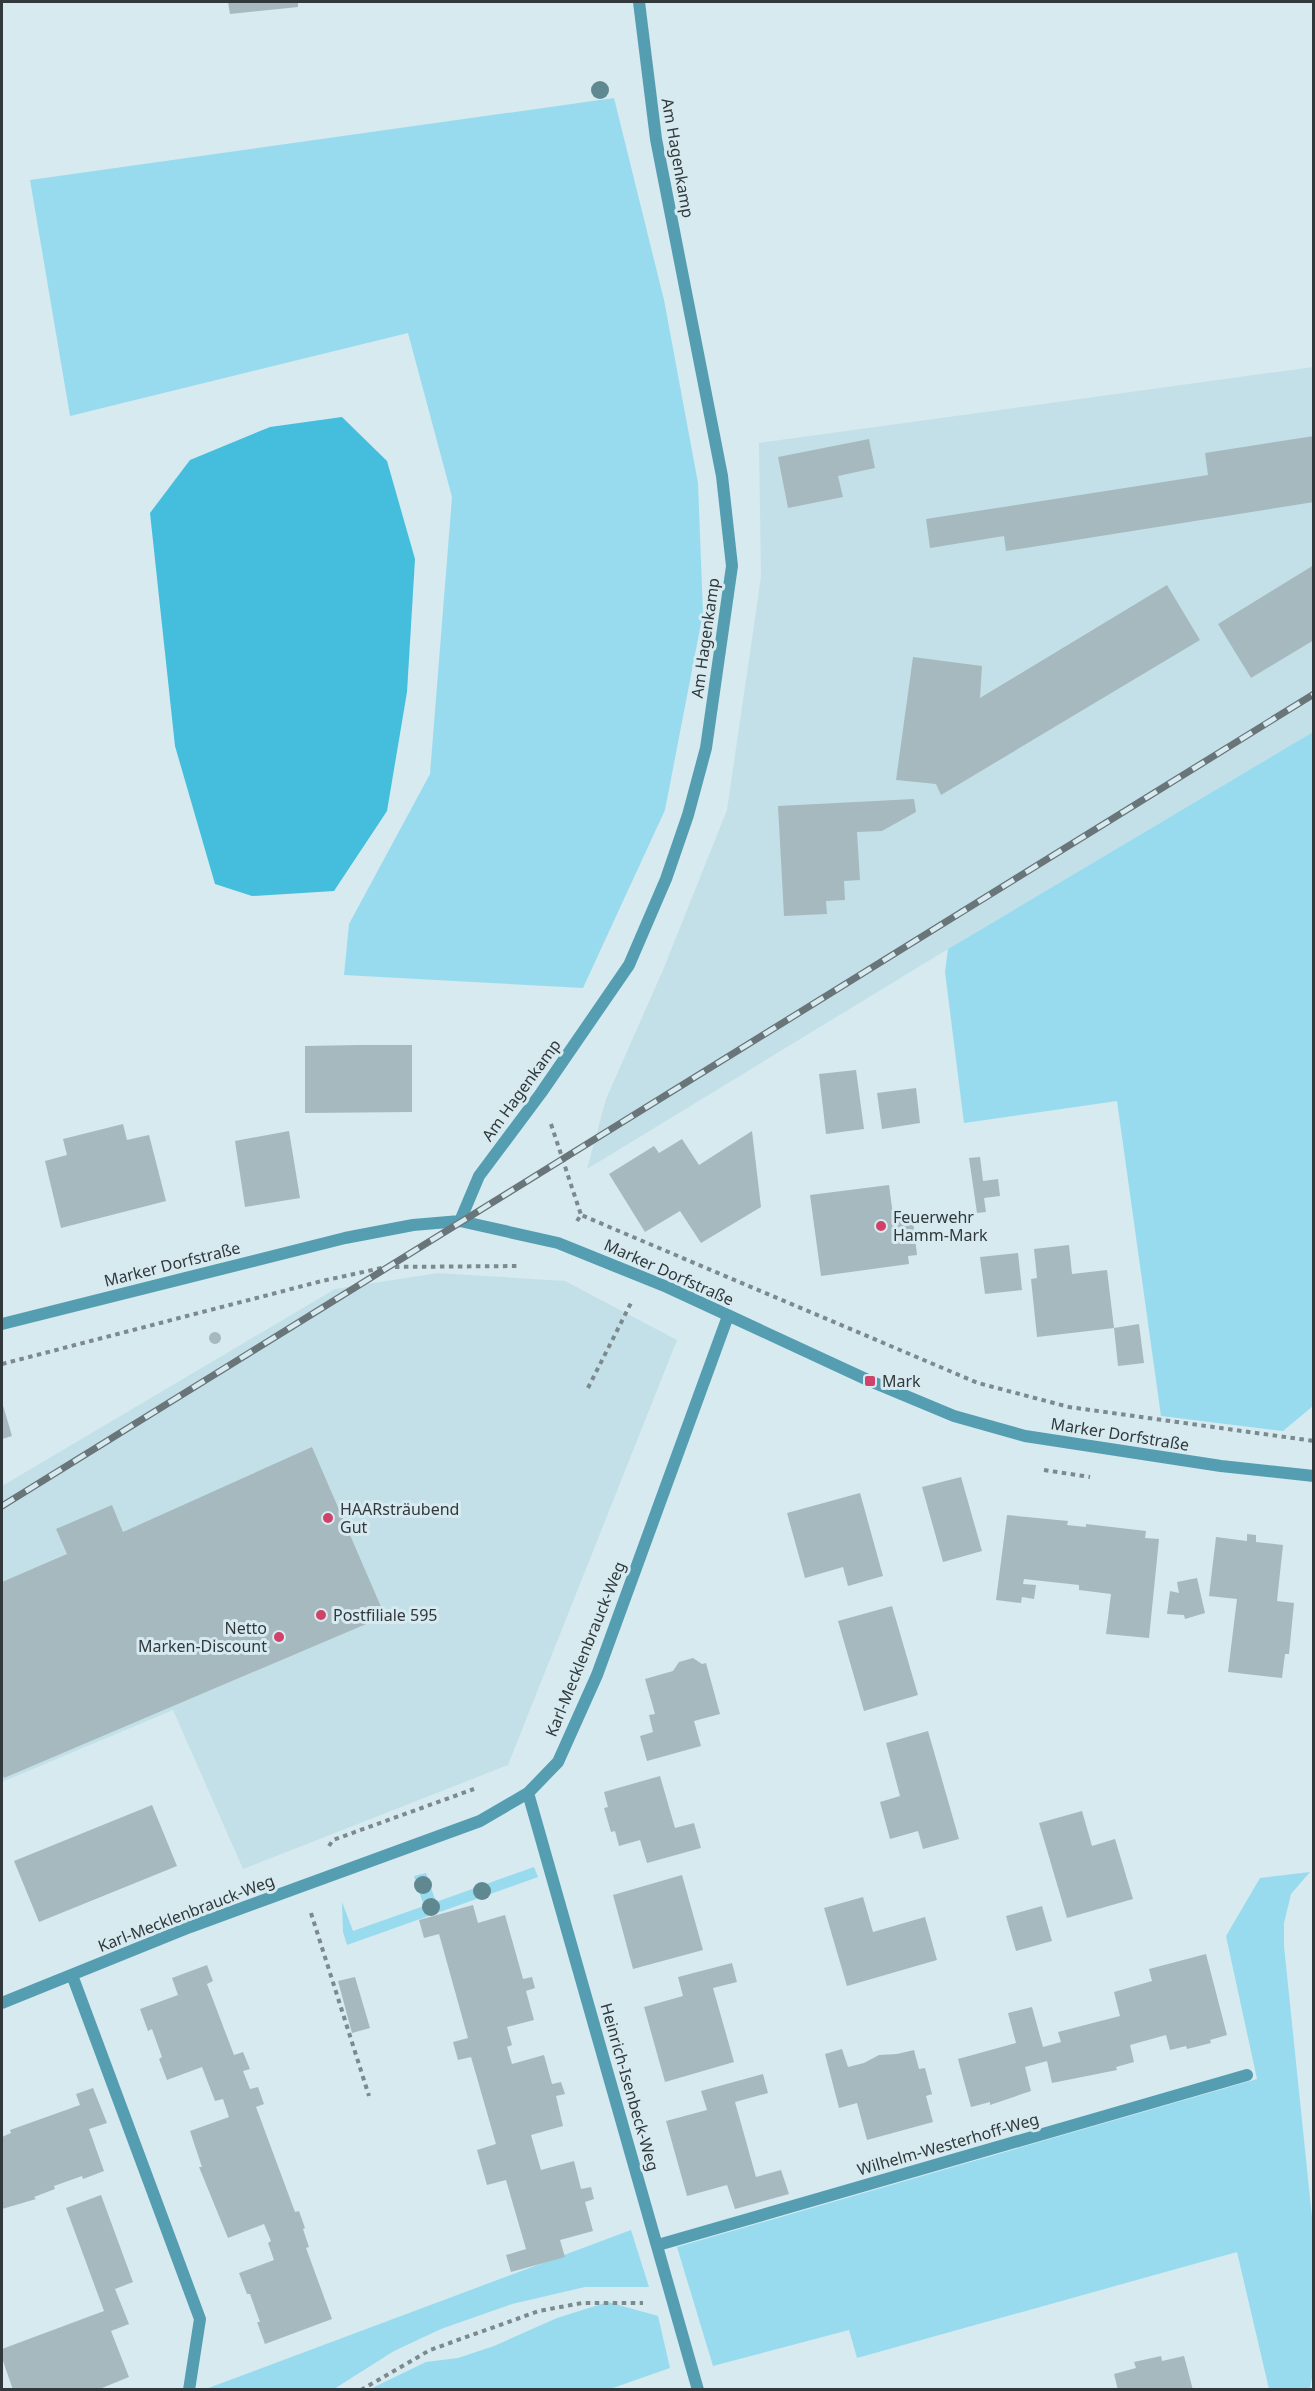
<svg xmlns="http://www.w3.org/2000/svg" width="1315" height="2391" viewBox="0 0 1315 2391" font-family="'Noto Sans',sans-serif">
<rect width="100%" height="100%" fill="#d6eaf0"/>
<path fill="#c3e0e9" d="M1313 367V732L948 949 587 1169 606 1099 663 970 727 810 761 577 759 443Z
M438 1273 565 1281 677 1340 508 1765 243 1869 173 1710 2 1782V1486L335 1289Z"/>
<path fill="#99dbee" d="M614 98 664 300 698 483 703 613 665 810 583 988 344 975 349 924 430 774 452 497 408 333 70 416 30 180Z
M1313 732V1406L1283 1431 1161 1416 1117 1101 964 1123 945 972 948 949Z
M534 1867 538 1877 347 1945 343 1932 342 1902 353 1931 424 1906 414 1876 426 1873 436 1902Z
M1310 1872 1291 1894 1284 1923V1946L1313 2227 1314 2366 1310 2389H1269L1237 2252 857 2358 849 2330 713 2366 677 2247 1257 2079 1226 1936 1260 1878Z
M631 2230 649 2287H585L512 2304 441 2329 394 2351 334 2389 203 2390Z
M608 2302 658 2316 670 2368 610 2389H370L426 2362 458 2358 494 2346 557 2318Z"/>
<path fill="#44bedc" d="M342 417 387 461 415 559 407 692 387 811 334 891 252 896 215 884 175 746 150 513 190 460 270 427Z"/>
<path fill="#a6b9bf" d="M228 2H298V7L230 14Z
M1314 436V502L1006 551 1004 536 930 548 926 519 1208 475 1205 453Z
M869 439 875 468 838 476 843 497 788 508 778 457Z
M1314 565V640L1251 678 1218 624Z
M1167 585 1200 640 941 795 936 784 896 780 913 657 982 666 980 698Z
M914 799 916 812 882 831 857 832 860 880 844 881 845 900 826 901 827 914 784 916 778 806Z
M359 1045H412V1112L305 1113V1046Z
M856 1070 864 1129 826 1134 819 1074Z
M916 1088 920 1123 882 1129 877 1093Z
M123 1124 127 1140 149 1135 166 1201 61 1228 45 1161 67 1155 63 1139Z
M289 1131 300 1198 245 1207 235 1141Z
M752 1131 761 1207 701 1243 680 1211 645 1232 609 1174 654 1146 659 1153 682 1139 699 1165Z
M980 1157 983 1181 998 1179 1000 1196 984 1198 986 1212 977 1213 969 1158Z
M889 1185 893 1215 912 1212 917 1255 908 1256 909 1264 821 1276 810 1195Z
M1069 1245 1072 1274 1107 1270 1114 1328 1037 1337 1031 1279 1037 1278 1034 1249Z
M1018 1253 1022 1290 985 1294 980 1257Z
M1139 1324 1144 1363 1118 1366 1114 1328Z
M209 1338a6 6 0 1 1 12 0a6 6 0 1 1-12 0Z
M2 1402 12 1436 2 1439Z
M312 1447 385 1616 4 1778 2 1773V1582L67 1554 56 1529 112 1505 123 1532Z
M961 1477 982 1551 943 1562 922 1487Z
M860 1493 883 1576 848 1586 843 1567 805 1578 787 1513Z
M1007 1515 1068 1521 1067 1525 1086 1527V1524L1146 1531 1145 1538 1159 1539 1149 1638 1106 1634 1111 1594 1079 1590V1585L1024 1579 1023 1584 1036 1585 1034 1599 1022 1597 1021 1603 996 1600Z
M1247 1534 1256 1535V1542L1283 1545 1277 1601 1294 1603 1289 1654H1285L1282 1678 1228 1672 1237 1599 1209 1596 1216 1537 1247 1541Z
M1197 1578 1205 1613 1185 1619 1184 1615 1167 1614 1170 1591 1179 1593 1177 1582Z
M892 1606 918 1695 864 1711 838 1621Z
M693 1658 702 1664 706 1663 720 1714 694 1721 701 1746 647 1761 640 1736 653 1732 649 1715 655 1714 645 1679 673 1671 679 1662Z
M928 1731 959 1839 923 1849 918 1831 890 1839 880 1802 900 1796 886 1743Z
M660 1776 675 1828 694 1823 701 1848 647 1863 640 1840 619 1846 615 1831 611 1832 604 1808 608 1807 604 1792Z
M152 1805 177 1866 39 1922 14 1861Z
M1082 1811 1092 1846 1115 1839 1133 1899 1067 1918 1039 1823Z
M682 1875 703 1950 633 1969 613 1895Z
M863 1897 873 1932 925 1917 937 1960 847 1986 824 1908Z
M473 1905 478 1923 505 1915 523 1979 532 1977 535 1988 526 1991 534 2020 507 2027 512 2045 507 2047 512 2064 544 2055 552 2084 561 2082 565 2094 556 2096 563 2126 531 2135 541 2170 574 2161 581 2189 591 2187 594 2199 585 2202 593 2231 560 2240 565 2257 511 2272 506 2255 526 2249 506 2180 487 2185 477 2150 496 2144 471 2057 458 2060 453 2042 468 2038 439 1934 424 1938 419 1920Z
M1042 1906 1052 1941 1016 1951 1006 1916Z
M1206 1954 1227 2035 1210 2040 1211 2043 1187 2049 1186 2046 1170 2050 1166 2035 1130 2045 1134 2062 1116 2067 1117 2070 1052 2083 1047 2061 1025 2067 1031 2091 990 2105V2102L971 2107 958 2059 1016 2043 1008 2013 1032 2007 1043 2047 1061 2042 1058 2032 1120 2016 1114 1992 1152 1981 1149 1969Z
M732 1963 737 1982 713 1988 734 2062 665 2082 644 2007 683 1996 678 1977Z
M207 1965 213 1981 207 1984 234 2055 243 2052 250 2069 243 2071 250 2089 258 2087 264 2104 256 2107 295 2212 299 2211 305 2228 303 2229 309 2247 306 2248 332 2319 265 2344 257 2322H260L250 2294H247L239 2273 274 2260 268 2243 271 2241 264 2224 228 2238 199 2167H202L190 2131 229 2117 223 2099 215 2101 202 2067 167 2080 159 2059 162 2057 152 2029 148 2031 140 2009 178 1995 172 1978Z
M355 1977 370 2028 352 2033 338 1981Z
M842 2049 848 2067 864 2063 879 2055 897 2054 914 2050 919 2069 925 2068 932 2094 926 2096 933 2122 867 2140 857 2103 839 2108 825 2054Z
M763 2074 768 2093 735 2102 756 2177 781 2170 789 2194 735 2209 727 2185 687 2196 666 2121 707 2110 701 2091Z
M93 2088 107 2123 89 2129 104 2171 83 2179 82 2176 54 2186 55 2189 34 2197 36 2199 2 2209V2137L11 2133 10 2130 80 2105 76 2094Z
M101 2195 133 2282 115 2289 129 2324 111 2331 129 2377 97 2390H13L2 2358V2349L104 2311 66 2208Z
M1161 2356 1162 2361 1184 2356 1193 2390H1118L1114 2374 1136 2368 1134 2362Z"/>
<g fill="none" stroke-linecap="round" stroke-linejoin="round">
<path stroke="#7c898d" stroke-width="4" stroke-dasharray="4.5 4.5" stroke-linecap="butt" d="M551 1124 581 1215
M577 1221 581 1215 978 1383 1069 1407 1314 1441
M2 1364 322 1281 386 1267 520 1266
M588 1388 632 1301
M1044 1470 1090 1477
M329 1846 333 1840 474 1789
M311 1913 369 2096
M361 2390 430 2350 539 2311 582 2303H643"/>
<path stroke="#559eb2" stroke-width="12" d="M460 1221 479 1176 541 1093 629 965 666 879 688 815 706 748 732 566 722 476 656 139 639 2
M2 1324 345 1238 413 1225 460 1221 558 1243 667 1287 870 1381 954 1416 1025 1436 1221 1466 1314 1476
M528 1793 698 2390
M72 1975 200 2319 189 2390
M2 2003 190 1927 480 1821 528 1793 558 1762 597 1675 728 1316
M658 2245 1247 2075"/>
<g stroke="#697579" stroke-width="7">
<path id="rail" d="M2 1506 1314 694"/>
</g>
<use href="#rail" stroke="#d6eaf0" stroke-width="4.5" stroke-dasharray="14" stroke-linecap="butt"/>
</g>
<g fill="#608891">
<circle cx="600" cy="90" r="9"/>
<circle cx="423" cy="1885" r="9"/>
<circle cx="482" cy="1891" r="9"/>
<circle cx="431" cy="1907" r="9"/>
</g>
<g fill="#d1426b" stroke="#d6eaf0" stroke-width="2">
<circle cx="881" cy="1226" r="6"/>
<rect x="864" y="1375" width="12" height="12" rx="3"/>
<circle cx="328" cy="1518" r="6"/>
<circle cx="321" cy="1615" r="6"/>
<circle cx="279" cy="1637" r="6"/>
</g>
<g text-anchor="middle" dominant-baseline="central" stroke-width="6" stroke-linejoin="round" paint-order="stroke">
<g font-size="16" fill="#31393c" stroke="#d6eaf0">
<text transform="translate(678 158) rotate(80)">Am Hagenkamp</text>
<text transform="translate(705 638) rotate(-82)">Am Hagenkamp</text>
<text transform="translate(521 1090) rotate(-54)">Am Hagenkamp</text>
<text transform="translate(172 1264) rotate(-14)">Marker Dorfstraße</text>
<text transform="translate(669 1272) rotate(24)">Marker Dorfstraße</text>
<text transform="translate(1120 1434) rotate(9)">Marker Dorfstraße</text>
<text transform="translate(585 1649) rotate(-68)">Karl-Mecklenbrauck-Weg</text>
<text transform="translate(186 1913) rotate(-21)">Karl-Mecklenbrauck-Weg</text>
<text transform="translate(630 2087) rotate(74)">Heinrich-Isenbeck-Weg</text>
<text transform="translate(948 2144) rotate(-16)">Wilhelm-Westerhoff-Weg</text>
</g>
<g font-size="16" fill="#31393c" stroke="#d6eaf0" text-anchor="start">
<text x="893" y="1217">Feuerwehr<tspan x="893" dy="18">Hamm-Mark</tspan></text>
<text x="882" y="1381">Mark</text>
<text x="340" y="1509">HAARsträubend<tspan x="340" dy="18">Gut</tspan></text>
<text x="333" y="1615">Postfiliale 595</text>
<text x="267" y="1628" text-anchor="end">Netto<tspan x="267" dy="18">Marken-Discount</tspan></text>
</g>
</g>
<rect width="1315" height="2391" fill="none" stroke="#31393c" stroke-width="6"/>
</svg>
